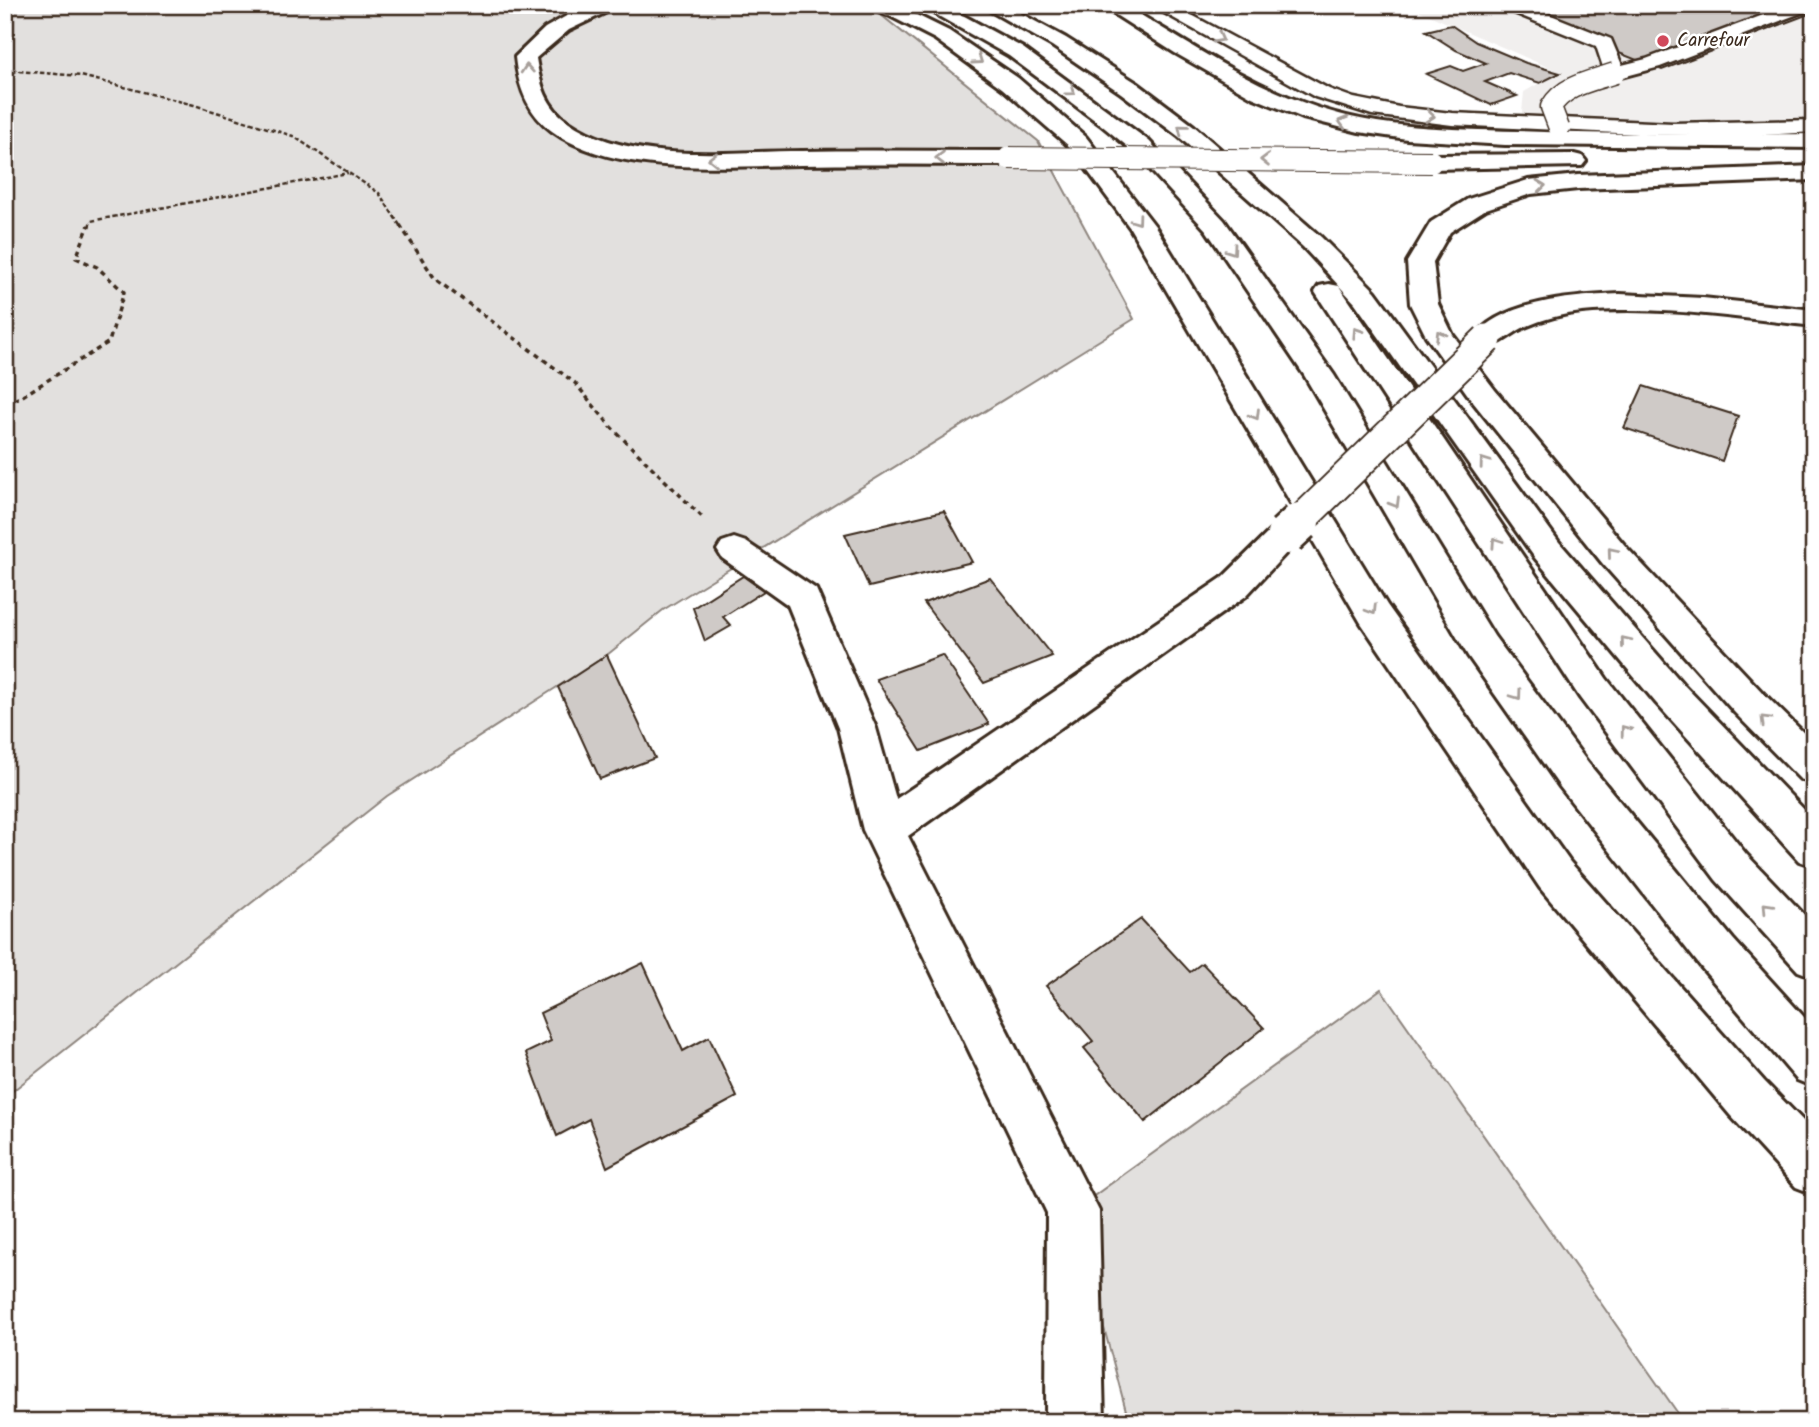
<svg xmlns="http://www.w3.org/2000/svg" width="1819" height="1427" viewBox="0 0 1819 1427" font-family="Kalam,sans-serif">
<rect width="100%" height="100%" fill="#fff"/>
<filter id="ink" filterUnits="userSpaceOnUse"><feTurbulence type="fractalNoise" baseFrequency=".0143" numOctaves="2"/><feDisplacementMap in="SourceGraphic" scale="14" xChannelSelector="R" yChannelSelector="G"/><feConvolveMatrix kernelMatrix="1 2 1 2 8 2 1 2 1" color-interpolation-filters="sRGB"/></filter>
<g filter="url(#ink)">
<path fill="#f1efee" d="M1406 5H1814V131L1730 136 1520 132 1524 92 1559 72Z"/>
<path fill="#e2e0de" stroke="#8e857e" stroke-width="2" d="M5 5H854L881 15 1038 141 1134 319 663 610 607 655 387 796 5 1097Z
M1381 989 1684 1422H1129L1073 1211Z"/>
<path fill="#cfcac7" stroke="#3b2a1e" stroke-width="2" d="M1498 5H1814V12L1662 70Z
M1451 25 1476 42 1526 63 1560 73 1540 83 1509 73 1485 82 1517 96 1491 105 1426 74 1451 66 1463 71 1486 63 1456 50 1426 31Z
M1643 386 1738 416 1722 461 1624 428Z
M944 511 972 562 869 587 845 534Z
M743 576 764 591 723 617 731 626 705 641 693 608Z
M990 578 1052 656 984 683 924 603Z
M607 655 655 758 600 779 558 687Z
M942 655 989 724 921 751 876 679Z
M1141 919 1190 972 1202 963 1264 1028 1145 1122 1084 1048 1093 1041 1046 986Z
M643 963 683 1051 709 1037 737 1097 607 1167 589 1119 557 1136 526 1053 551 1041 540 1013Z"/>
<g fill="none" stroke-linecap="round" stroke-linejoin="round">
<g stroke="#3b2a1e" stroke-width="5">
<path id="lane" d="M1150 5H1173L1329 89 1354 98 1399 107 1452 113 1673 123 1814 120V132L1744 136 1638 134 1452 125 1372 115 1315 97Z
M1501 5H1526L1611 39 1622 65 1646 59 1790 5H1814V8L1660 67 1615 79 1605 73 1596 46 1504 9Z"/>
</g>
<g stroke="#3b2a1e" stroke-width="6">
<path id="street" d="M1100 5H1124C1187 42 1247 84 1316 107 1379 129 1450 129 1516 131 1615 135 1715 135 1814 134V148L1505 145 1407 139 1359 132 1303 118 1252 97 1175 53Z
M1620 294 1703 298 1814 310V326C1737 318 1659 305 1582 312 1563 314 1543 319 1525 327 1507 335 1498 350 1477 345L1473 339C1499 300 1578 296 1620 294Z
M1286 524 1298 527 1303 535 1246 596 908 836 1099 1211 1104 1422H1046L1047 1213 863 830 838 728 788 605 722 558 717 550 722 542 734 538 746 542 816 589 876 728 896 799 1222 578 1274 527Z"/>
</g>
<g stroke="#3b2a1e" stroke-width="6">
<path id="secondary" d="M586 5H616L613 9 569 30 536 58C540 84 546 107 569 122 631 165 730 151 802 151 871 150 940 151 1009 151L1017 153 1021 158 1017 163 1009 165C940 165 870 164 801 165 727 166 615 177 552 131 527 113 518 86 515 57L545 28Z
M865 5H896L949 31 1018 78 1086 137 1155 226 1387 605 1570 862 1764 1081 1814 1132V1194L1796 1187 1730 1115 1540 888 1361 623 1130 228 1070 147 1002 88 935 39 890 16 868 9Z
M1574 154 1582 156 1586 161 1582 166 1431 169 1423 167 1419 162 1423 157 1431 155Z
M1814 166V180L1578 189 1531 194 1486 209 1450 232 1433 262 1438 304 1453 335 1495 390 1627 548 1763 693 1814 743V784L1800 779 1735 713 1603 564 1473 402 1426 336 1410 304 1407 262 1431 222 1468 199 1528 180 1578 175Z"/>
</g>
<g stroke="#3b2a1e" stroke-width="6">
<path id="highway" d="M919 5H944L1023 48 1149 141 1224 220 1334 375 1494 636 1588 763 1733 939 1814 1028V1087L1797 1080 1701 967 1560 787 1468 656 1304 375 1206 230 1133 151 1100 124 1009 56Z
M980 5H1005L1066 38 1137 83 1194 126 1321 237 1375 291 1559 542 1682 683 1814 820V866L1799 861 1656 703 1535 558 1355 303 1303 247 1178 136 1121 93 1052 46Z
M1329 284 1339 286 1606 678 1746 854 1814 925V977L1798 971 1716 880 1580 698 1315 292 1319 286Z"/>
</g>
<path stroke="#3b2a1e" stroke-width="2.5" stroke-dasharray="4.5 2.5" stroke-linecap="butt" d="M5 70 81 76 194 105 293 136 379 193 401 227
M89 227 91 221 348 173"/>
<path stroke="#3b2a1e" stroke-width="3.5" stroke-dasharray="5 4.5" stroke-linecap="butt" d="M400 225 435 279 575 383 612 428 703 518
M5 403 21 397 109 342 124 292 97 267 76 258 89 225"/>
<use href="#lane" fill="#fff" fill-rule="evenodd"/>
<use href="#street" fill="#fff" fill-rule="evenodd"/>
<use href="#secondary" fill="#fff" fill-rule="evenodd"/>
<use href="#highway" fill="#fff" fill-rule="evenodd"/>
<g stroke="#3b2a1e" stroke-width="23" stroke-linecap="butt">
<path id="lane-bridge" d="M1559 128 1551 107C1564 85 1592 81 1615 73"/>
</g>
<g stroke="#3b2a1e" stroke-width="33" stroke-linecap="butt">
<path id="street-bridge-far1" d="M1298 523 1487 339"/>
</g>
<g stroke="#3b2a1e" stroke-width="44" stroke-linecap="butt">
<path id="street-bridge" d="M1286 535 1300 522"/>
</g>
<g stroke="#3b2a1e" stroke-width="24" stroke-linecap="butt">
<path id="secondary-bridge" d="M1009 158 1431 162"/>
</g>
<use href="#lane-bridge" stroke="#fff" stroke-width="20"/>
<use href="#street-bridge-far1" stroke="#fff" stroke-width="29"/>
<use href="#street-bridge" stroke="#fff" stroke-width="38"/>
<use href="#secondary-bridge" stroke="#fff" stroke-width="22"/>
</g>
<defs><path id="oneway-chevron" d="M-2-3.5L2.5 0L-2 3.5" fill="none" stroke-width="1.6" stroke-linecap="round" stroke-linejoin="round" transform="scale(1.75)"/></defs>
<g stroke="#a79f9a">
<use href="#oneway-chevron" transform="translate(1219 38) rotate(28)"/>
<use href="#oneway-chevron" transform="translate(978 60) rotate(35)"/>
<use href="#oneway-chevron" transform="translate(527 69) rotate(-94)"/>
<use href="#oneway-chevron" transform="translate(1071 91) rotate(36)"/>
<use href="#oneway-chevron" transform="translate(1430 116) rotate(6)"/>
<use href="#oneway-chevron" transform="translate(1343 122) rotate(-164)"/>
<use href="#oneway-chevron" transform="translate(1182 129) rotate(-141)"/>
<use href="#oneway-chevron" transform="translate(940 158) rotate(180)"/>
<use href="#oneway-chevron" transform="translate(713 159) rotate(180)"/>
<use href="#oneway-chevron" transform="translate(1265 160) rotate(-179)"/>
<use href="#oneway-chevron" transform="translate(1541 186) rotate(-6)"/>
<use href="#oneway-chevron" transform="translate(1137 220) rotate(54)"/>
<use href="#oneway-chevron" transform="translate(1232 250) rotate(55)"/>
<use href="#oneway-chevron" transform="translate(1357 332) rotate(-123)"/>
<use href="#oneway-chevron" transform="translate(1440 335) rotate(-121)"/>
<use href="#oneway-chevron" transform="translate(1255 415) rotate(59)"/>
<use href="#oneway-chevron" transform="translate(1484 462) rotate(-126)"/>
<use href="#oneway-chevron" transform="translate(1395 503) rotate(59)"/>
<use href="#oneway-chevron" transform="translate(1496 542) rotate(-124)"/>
<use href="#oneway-chevron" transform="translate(1612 552) rotate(-130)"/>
<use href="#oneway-chevron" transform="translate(1372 610) rotate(58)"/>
<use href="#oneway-chevron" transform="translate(1625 641) rotate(-130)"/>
<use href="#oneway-chevron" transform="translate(1517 695) rotate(54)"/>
<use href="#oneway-chevron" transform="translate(1765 720) rotate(-135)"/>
<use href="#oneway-chevron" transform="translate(1625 730) rotate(-127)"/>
<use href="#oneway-chevron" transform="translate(1767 907) rotate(-133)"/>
</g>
</g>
<circle fill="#d1495b" stroke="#fff" stroke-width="2.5" cx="1663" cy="41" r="7"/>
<g text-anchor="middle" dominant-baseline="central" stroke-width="5" stroke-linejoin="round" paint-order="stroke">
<g font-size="19" fill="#3b2a1e" stroke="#fff" text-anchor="start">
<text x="1677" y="41">Carrefour</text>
</g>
</g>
<rect width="1819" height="1427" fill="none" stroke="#fff" stroke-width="28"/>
<rect x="14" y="14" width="1791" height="1399" fill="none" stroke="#3b2a1e" stroke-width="2.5" filter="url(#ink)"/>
</svg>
